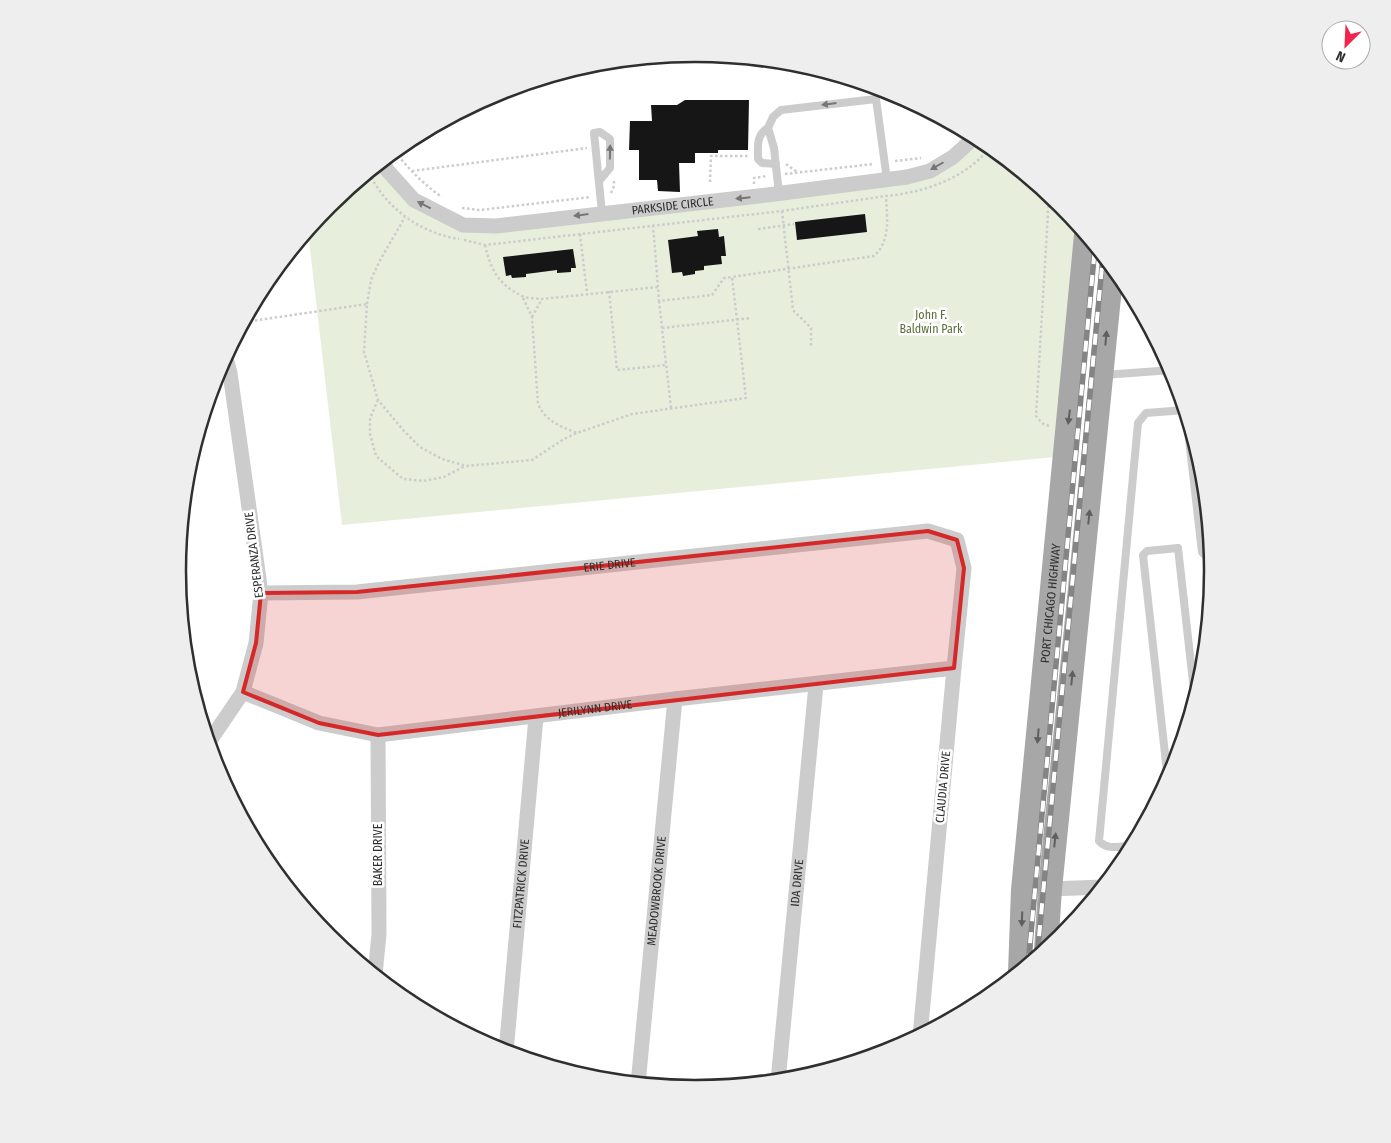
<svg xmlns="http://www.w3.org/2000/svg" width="1391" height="1143" viewBox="0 0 1391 1143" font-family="'Fira Sans Condensed',sans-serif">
<rect width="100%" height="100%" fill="#fff"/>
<path fill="#e8eedc" d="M975 137 983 141 1062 206 1086 235 1065 456 342 525 308 232 330 205 383 161 414 200 463 225 907 177Z"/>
<path fill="#161616" d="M685 100H749L748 150H718V153H695V163H679L680 192 658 191 657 180H639V150H629L630 121H652L651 105H677Z
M865 214 867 232 797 240 795 222Z
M718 229 719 237 724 236 726 256H721L722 264 704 266V270L695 271V274L683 276 682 272 672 273 668 240 698 236 697 231Z
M573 249 576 268H571V272L557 273V270L526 274V277L512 278 511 275 506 276 503 257Z"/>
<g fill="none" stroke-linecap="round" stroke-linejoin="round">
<path stroke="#ccc" stroke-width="2.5" stroke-dasharray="2.5 2.5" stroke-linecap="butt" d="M395 152C408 168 424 185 442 197
M895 161 921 158
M786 164 797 172
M412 171 587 148
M369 173C386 208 420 233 459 239
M785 174 874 164
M710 182 711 156H749
M754 184V178L767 176
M611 193 614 186V179
M462 208 480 210 591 197
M782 211 793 310 811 328V347
M653 225 658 287
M758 229 794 224
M580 234 587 293
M464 240 485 245 782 211 886 196
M485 245C491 270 498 284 522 296 527 299 536 298 542 299L658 287 659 301 712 295 724 278 732 277
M609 291 617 370 666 365
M523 298 532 317 538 404C546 421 559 426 577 433
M659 301 671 408
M367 304 371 280 379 262 405 217
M532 317 542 299
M245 322 367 304 364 352 378 400 403 430 420 447 442 459 466 466 532 460 564 439 577 433 632 414 746 398 732 277 874 256C891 241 887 217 886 196 926 192 964 179 991 147
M662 328 751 318
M378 400 370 418V434L376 456 403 479 423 481 444 477 465 466
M1049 426 1042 423 1036 416 1049 195
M1001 987 1002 976"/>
<path stroke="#ccc" stroke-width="8" d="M768 128C756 135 758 146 758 159L762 163 776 164
M600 180 610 168V139L600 132 594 133 602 213
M779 194 774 148 768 128 773 117 781 110 876 99 887 180
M1104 375 1172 370
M1186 413 1202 552 1212 563
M1168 781 1143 555 1147 551 1178 548 1195 700
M1134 845C1122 846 1108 851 1099 841L1138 423 1146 413 1185 410"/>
<g stroke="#ccc" stroke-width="15">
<path id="s1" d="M383 161 387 170 414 200 463 225 496 226 767 195 907 177 930 171 953 157 975 137"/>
<path id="s2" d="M261 593 357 592 928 531 957 540 964 568 954 668 920 1036"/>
<path id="s3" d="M243 692 319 723 378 735 675 699 954 668"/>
<path d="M209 742 243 692 256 643 261 593 230 373 226 358"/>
<path d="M1023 890 1103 887"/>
<path d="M375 975 379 934 378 735"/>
<path id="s4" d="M506 1052 536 717"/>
<path id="s5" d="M778 1081 816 685"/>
<path id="s6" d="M638 1084 675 699"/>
</g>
<g stroke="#a7a7a7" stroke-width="24">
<path d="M1046 950 1050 889C1071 681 1093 474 1112 267"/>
<path id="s7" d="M1020 972 1023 890 1086 235"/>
</g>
<g stroke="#848484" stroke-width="5.5">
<path id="rail" d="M1037 958 1103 256
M1028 965 1095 247"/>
</g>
<use href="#rail" stroke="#fff" stroke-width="4" stroke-dasharray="11" stroke-linecap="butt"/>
</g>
<defs><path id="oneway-solid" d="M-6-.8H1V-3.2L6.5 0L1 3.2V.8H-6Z" transform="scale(1.25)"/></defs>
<g fill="#767676">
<use href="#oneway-solid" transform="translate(829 104) rotate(173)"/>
<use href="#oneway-solid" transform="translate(610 152) rotate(-89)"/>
<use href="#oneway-solid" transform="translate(937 166) rotate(150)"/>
<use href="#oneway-solid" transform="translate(743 198) rotate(174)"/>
<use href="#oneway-solid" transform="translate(424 205) rotate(-153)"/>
<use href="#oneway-solid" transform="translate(581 215) rotate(173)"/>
</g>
<g fill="#5f5f5f">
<use href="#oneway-solid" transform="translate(1106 338) rotate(-85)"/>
<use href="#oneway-solid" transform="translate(1069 417) rotate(97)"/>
<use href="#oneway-solid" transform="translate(1089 517) rotate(-84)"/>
<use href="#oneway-solid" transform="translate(1072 678) rotate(-84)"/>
<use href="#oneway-solid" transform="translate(1038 736) rotate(95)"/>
<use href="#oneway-solid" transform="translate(1055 840) rotate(-84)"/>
<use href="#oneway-solid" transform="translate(1022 919) rotate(92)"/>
</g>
<path fill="#d62828" fill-opacity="0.2" stroke="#d62828" stroke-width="4" stroke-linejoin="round" d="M928 531 957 540 964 568 954 668 378 735 319 723 243 692 256 643 261 593 357 592Z"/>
<g text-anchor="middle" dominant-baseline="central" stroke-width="5" stroke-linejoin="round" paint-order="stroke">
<g font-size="12" fill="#2f2f2f" stroke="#fff">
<text stroke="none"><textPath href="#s1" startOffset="316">PARKSIDE CIRCLE</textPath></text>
<text transform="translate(254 555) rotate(-97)">ESPERANZA DRIVE</text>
<text stroke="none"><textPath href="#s2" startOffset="350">ERIE DRIVE</textPath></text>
<text stroke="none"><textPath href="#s7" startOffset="370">PORT CHICAGO HIGHWAY</textPath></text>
<text stroke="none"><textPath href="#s3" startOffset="361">JERILYNN DRIVE</textPath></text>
<text transform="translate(943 787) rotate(-85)">CLAUDIA DRIVE</text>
<text transform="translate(378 855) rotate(-90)">BAKER DRIVE</text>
<text stroke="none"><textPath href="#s5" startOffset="199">IDA DRIVE</textPath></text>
<text stroke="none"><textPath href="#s4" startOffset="169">FITZPATRICK DRIVE</textPath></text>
<text stroke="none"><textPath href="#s6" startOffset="194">MEADOWBROOK DRIVE</textPath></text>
</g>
<g font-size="12" fill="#596f38" stroke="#fff">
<text x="931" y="315">John F.<tspan x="931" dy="14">Baldwin Park</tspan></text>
</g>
</g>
<path d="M0 0H1391V1143H0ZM186 571a509 509 0 1 1 1018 0a509 509 0 1 1-1018 0Z" fill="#eee" fill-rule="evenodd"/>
<path fill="none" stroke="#2f2f2f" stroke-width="2.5" d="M186 571a509 509 0 1 1 1018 0a509 509 0 1 1-1018 0Z"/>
<g transform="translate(1346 45) rotate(204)"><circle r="24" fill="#ffffff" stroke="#acacac"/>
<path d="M0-4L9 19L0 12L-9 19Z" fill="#f4234c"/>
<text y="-8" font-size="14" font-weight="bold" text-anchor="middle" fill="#2f2f2f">N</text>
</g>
</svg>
